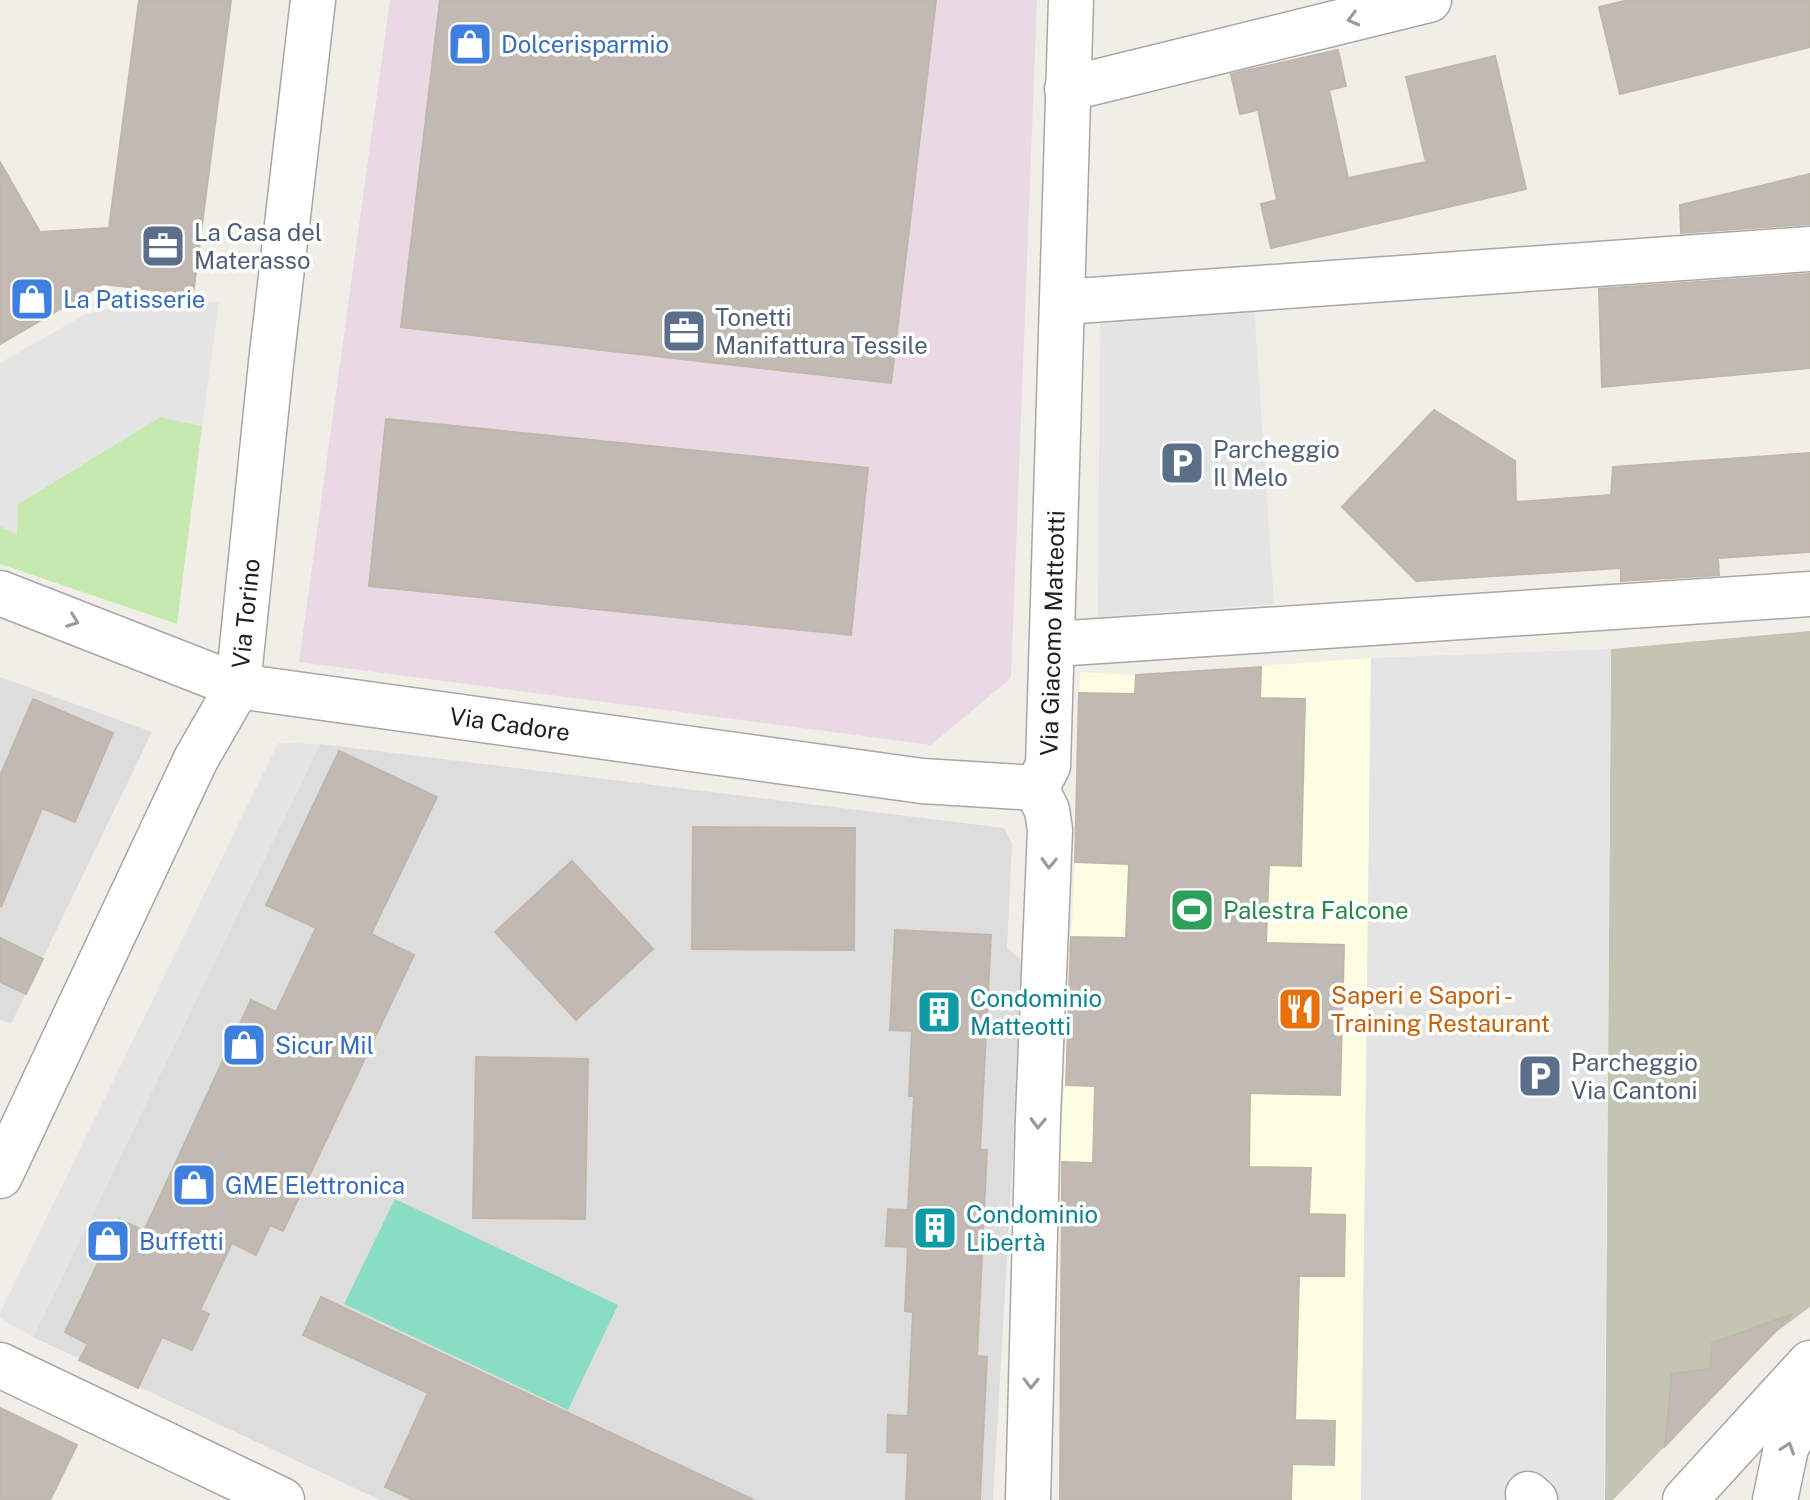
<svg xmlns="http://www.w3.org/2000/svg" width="1810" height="1500" viewBox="0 0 1810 1500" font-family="'Public Sans',sans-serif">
<rect width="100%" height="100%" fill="#f0eee7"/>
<path fill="#dedddd" d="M0 677 152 732 11 1024 0 1019Z
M320 744 1004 828 1012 843 1007 948 1024 962 993 1500H380L33 1337Z"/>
<path fill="#e9d9e5" d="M390 0H1037L1011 678 931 745 299 662Z"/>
<path fill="#fcfee2" d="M1371 658 1361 1500H1061L1060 1162 1075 862 1080 672 1136 675Z"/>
<path fill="#c3c5b2" d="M1810 631V1307L1771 1336 1613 1500H1605L1611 649Z"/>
<path fill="#c6e9af" d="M160 417 202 426 177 624 0 564V526L16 534 18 504Z"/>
<path fill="#88ddc3" d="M395 1199 618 1305 568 1410 344 1304Z"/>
<path fill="#e4e4e4" d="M219 302 202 426 160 417 18 504 17 535 0 526V363L86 314 135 303Z
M1254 307 1274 604 1098 617 1100 323Z
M1611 649 1604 1500H1361L1371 658Z
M278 743 320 744 33 1337 0 1318V1313Z"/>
<path fill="#c1bab3" stroke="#c2b6aa" stroke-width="2" d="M139 0H231L193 295 103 284 0 344V162L40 232 109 228Z
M440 0H936L891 383 401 327Z
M1629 0H1810V47L1620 94 1599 7Z
M1338 50 1346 86 1329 90 1348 178 1426 162 1406 77 1495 56 1526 189 1271 248 1261 204 1277 200 1258 110 1240 114 1231 74Z
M1810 174V224L1681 233 1680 205Z
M1810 274V368L1602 387 1599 289Z
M1434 410 1515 461 1516 502 1611 495 1613 467 1810 453V552L1718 558 1719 575 1621 581V568L1416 581 1342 507Z
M386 419 868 468 851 635 369 586Z
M1261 667 1260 698 1305 699 1301 866 1269 865 1266 943 1344 945 1340 1095 1250 1093 1249 1167 1311 1168 1309 1214 1345 1215 1344 1276H1299L1295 1420 1335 1421 1334 1465 1292 1464 1291 1500H1060L1062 1162 1093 1163 1095 1086 1066 1085 1071 937 1126 938 1129 864 1075 862 1079 693 1135 694 1136 675Z
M33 699 113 733 75 822 42 808 1 907 0 776Z
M339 751 437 797 371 934 414 955 283 1231 270 1225 256 1255 232 1243 200 1310 209 1314 192 1350 162 1337 138 1388 79 1360 88 1344 65 1332 119 1219 144 1231 251 1000 276 1012 316 928 266 905Z
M693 827 855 828 854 950 692 949Z
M572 861 653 949 576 1020 495 932Z
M895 930 991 935 980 1150H987L977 1356 987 1357 980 1500H906L908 1453 887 1452 888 1415 908 1416 913 1312 905 1311 908 1247 886 1246 888 1209 908 1210 914 1096H909L912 1031 890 1030Z
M0 938 43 959 26 994 0 982Z
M476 1057 588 1059 585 1219 473 1218Z
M321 1297 754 1500H413L385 1487 428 1393 303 1335Z
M1792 1314 1741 1367 1665 1446 1672 1374 1710 1369 1712 1343Z
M0 1408 77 1445 50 1500H0Z"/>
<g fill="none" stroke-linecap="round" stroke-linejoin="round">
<g stroke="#a7a7a7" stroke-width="47">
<g id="minor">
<path d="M1067 89 1429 0"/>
<path d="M1063 302 1810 249"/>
<path id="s1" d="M0 593 238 686 922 781 1036 788"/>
<path d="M1054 644 1810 594"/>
<path id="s2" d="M1036 788 1048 766 1071 0"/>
<path id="s3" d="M0 1176 196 759 238 686 271 363 313 0"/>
<path d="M0 1365 282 1500"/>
<path d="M1528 1494 1535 1500"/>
<path d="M1028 1500 1038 1118 1050 830 1047 810 1036 788"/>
<path d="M1685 1500 1810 1363"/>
<path d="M1775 1500 1786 1448 1810 1400"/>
</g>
</g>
<use href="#minor" stroke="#fff" stroke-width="44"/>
</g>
<defs><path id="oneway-chevron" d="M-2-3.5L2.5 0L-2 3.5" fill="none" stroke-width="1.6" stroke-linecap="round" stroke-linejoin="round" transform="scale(2)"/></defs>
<g stroke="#9b9b9b">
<use href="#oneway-chevron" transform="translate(1353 19) rotate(166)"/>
<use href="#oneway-chevron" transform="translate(73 621) rotate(21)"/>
<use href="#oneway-chevron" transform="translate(1049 863) rotate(92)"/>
<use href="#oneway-chevron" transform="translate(1038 1123) rotate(92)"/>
<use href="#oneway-chevron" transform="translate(1031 1383) rotate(91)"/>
<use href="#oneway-chevron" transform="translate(1788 1448) rotate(-71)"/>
</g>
<defs>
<g id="shop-square" transform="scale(2.3)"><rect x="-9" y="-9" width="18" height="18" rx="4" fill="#3f7fe0" stroke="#fff"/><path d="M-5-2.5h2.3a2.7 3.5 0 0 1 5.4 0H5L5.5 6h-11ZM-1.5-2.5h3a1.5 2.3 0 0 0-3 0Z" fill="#fff"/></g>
<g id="office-square" transform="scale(2.3)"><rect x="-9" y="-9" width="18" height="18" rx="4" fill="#5c6f8a" stroke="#fff"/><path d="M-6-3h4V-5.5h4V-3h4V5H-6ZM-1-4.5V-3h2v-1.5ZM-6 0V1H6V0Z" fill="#fff"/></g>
<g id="parking-square" transform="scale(2.3)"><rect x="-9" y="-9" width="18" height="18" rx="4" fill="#5c6f8a" stroke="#fff"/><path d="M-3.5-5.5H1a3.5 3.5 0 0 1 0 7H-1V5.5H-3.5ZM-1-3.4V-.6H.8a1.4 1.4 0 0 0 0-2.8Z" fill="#fff"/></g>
<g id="stadium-square" transform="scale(2.3)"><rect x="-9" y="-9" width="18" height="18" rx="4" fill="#2e9e5b" stroke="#fff"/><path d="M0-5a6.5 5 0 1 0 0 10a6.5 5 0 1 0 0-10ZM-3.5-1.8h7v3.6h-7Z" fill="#fff"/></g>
<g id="restaurant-square" transform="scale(2.3)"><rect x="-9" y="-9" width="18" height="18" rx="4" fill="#e8710a" stroke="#fff"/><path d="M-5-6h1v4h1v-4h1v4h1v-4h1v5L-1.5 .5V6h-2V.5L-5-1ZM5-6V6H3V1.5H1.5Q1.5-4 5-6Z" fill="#fff"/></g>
<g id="building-square" transform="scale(2.3)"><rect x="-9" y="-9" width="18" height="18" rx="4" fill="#0f9aa8" stroke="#fff"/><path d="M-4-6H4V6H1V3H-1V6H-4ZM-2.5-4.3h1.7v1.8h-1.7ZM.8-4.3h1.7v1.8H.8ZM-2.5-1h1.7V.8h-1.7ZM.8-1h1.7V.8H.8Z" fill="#fff"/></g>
</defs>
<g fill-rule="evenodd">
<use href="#shop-square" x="470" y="44"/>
<use href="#office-square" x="163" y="246"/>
<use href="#shop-square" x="32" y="299"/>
<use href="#office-square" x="684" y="331"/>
<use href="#parking-square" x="1182" y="463"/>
<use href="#stadium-square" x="1192" y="910"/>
<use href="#restaurant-square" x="1300" y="1009"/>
<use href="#building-square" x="939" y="1012"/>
<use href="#shop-square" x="244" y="1045"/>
<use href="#parking-square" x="1540" y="1076"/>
<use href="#shop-square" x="194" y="1185"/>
<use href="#building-square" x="935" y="1228"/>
<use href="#shop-square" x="108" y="1241"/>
</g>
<g text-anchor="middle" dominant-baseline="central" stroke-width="7" stroke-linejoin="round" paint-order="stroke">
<g font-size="24" fill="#366cbe" stroke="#fff" text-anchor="start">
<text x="501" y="44">Dolcerisparmio</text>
<text x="63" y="299">La Patisserie</text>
<text x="275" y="1045">Sicur Mil</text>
<text x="225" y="1185">GME Elettronica</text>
<text x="139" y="1241">Buffetti</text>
</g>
<g font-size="24" fill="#4e5e75" stroke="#fff" text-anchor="start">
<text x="194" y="232">La Casa del<tspan x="194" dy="28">Materasso</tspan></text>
<text x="715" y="317">Tonetti<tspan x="715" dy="28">Manifattura Tessile</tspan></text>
<text x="1213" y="449">Parcheggio<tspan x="1213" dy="28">Il Melo</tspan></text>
<text x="1571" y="1062">Parcheggio<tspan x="1571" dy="28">Via Cantoni</tspan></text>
</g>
<g font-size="24" fill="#202020" stroke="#fff">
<text stroke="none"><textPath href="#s3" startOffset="618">Via Torino</textPath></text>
<text stroke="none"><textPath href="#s2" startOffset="158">Via Giacomo Matteotti</textPath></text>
<text stroke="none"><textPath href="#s1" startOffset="530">Via Cadore</textPath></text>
</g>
<g font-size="24" fill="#27864d" stroke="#fff" text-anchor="start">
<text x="1223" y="910">Palestra Falcone</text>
</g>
<g font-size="24" fill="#c56008" stroke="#fff" text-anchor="start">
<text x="1331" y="995">Saperi e Sapori -<tspan x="1331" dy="28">Training Restaurant</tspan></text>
</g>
<g font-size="24" fill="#0d838f" stroke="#fff" text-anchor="start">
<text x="970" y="998">Condominio<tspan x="970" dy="28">Matteotti</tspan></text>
<text x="966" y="1214">Condominio<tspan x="966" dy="28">Libertà</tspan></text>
</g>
</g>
</svg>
